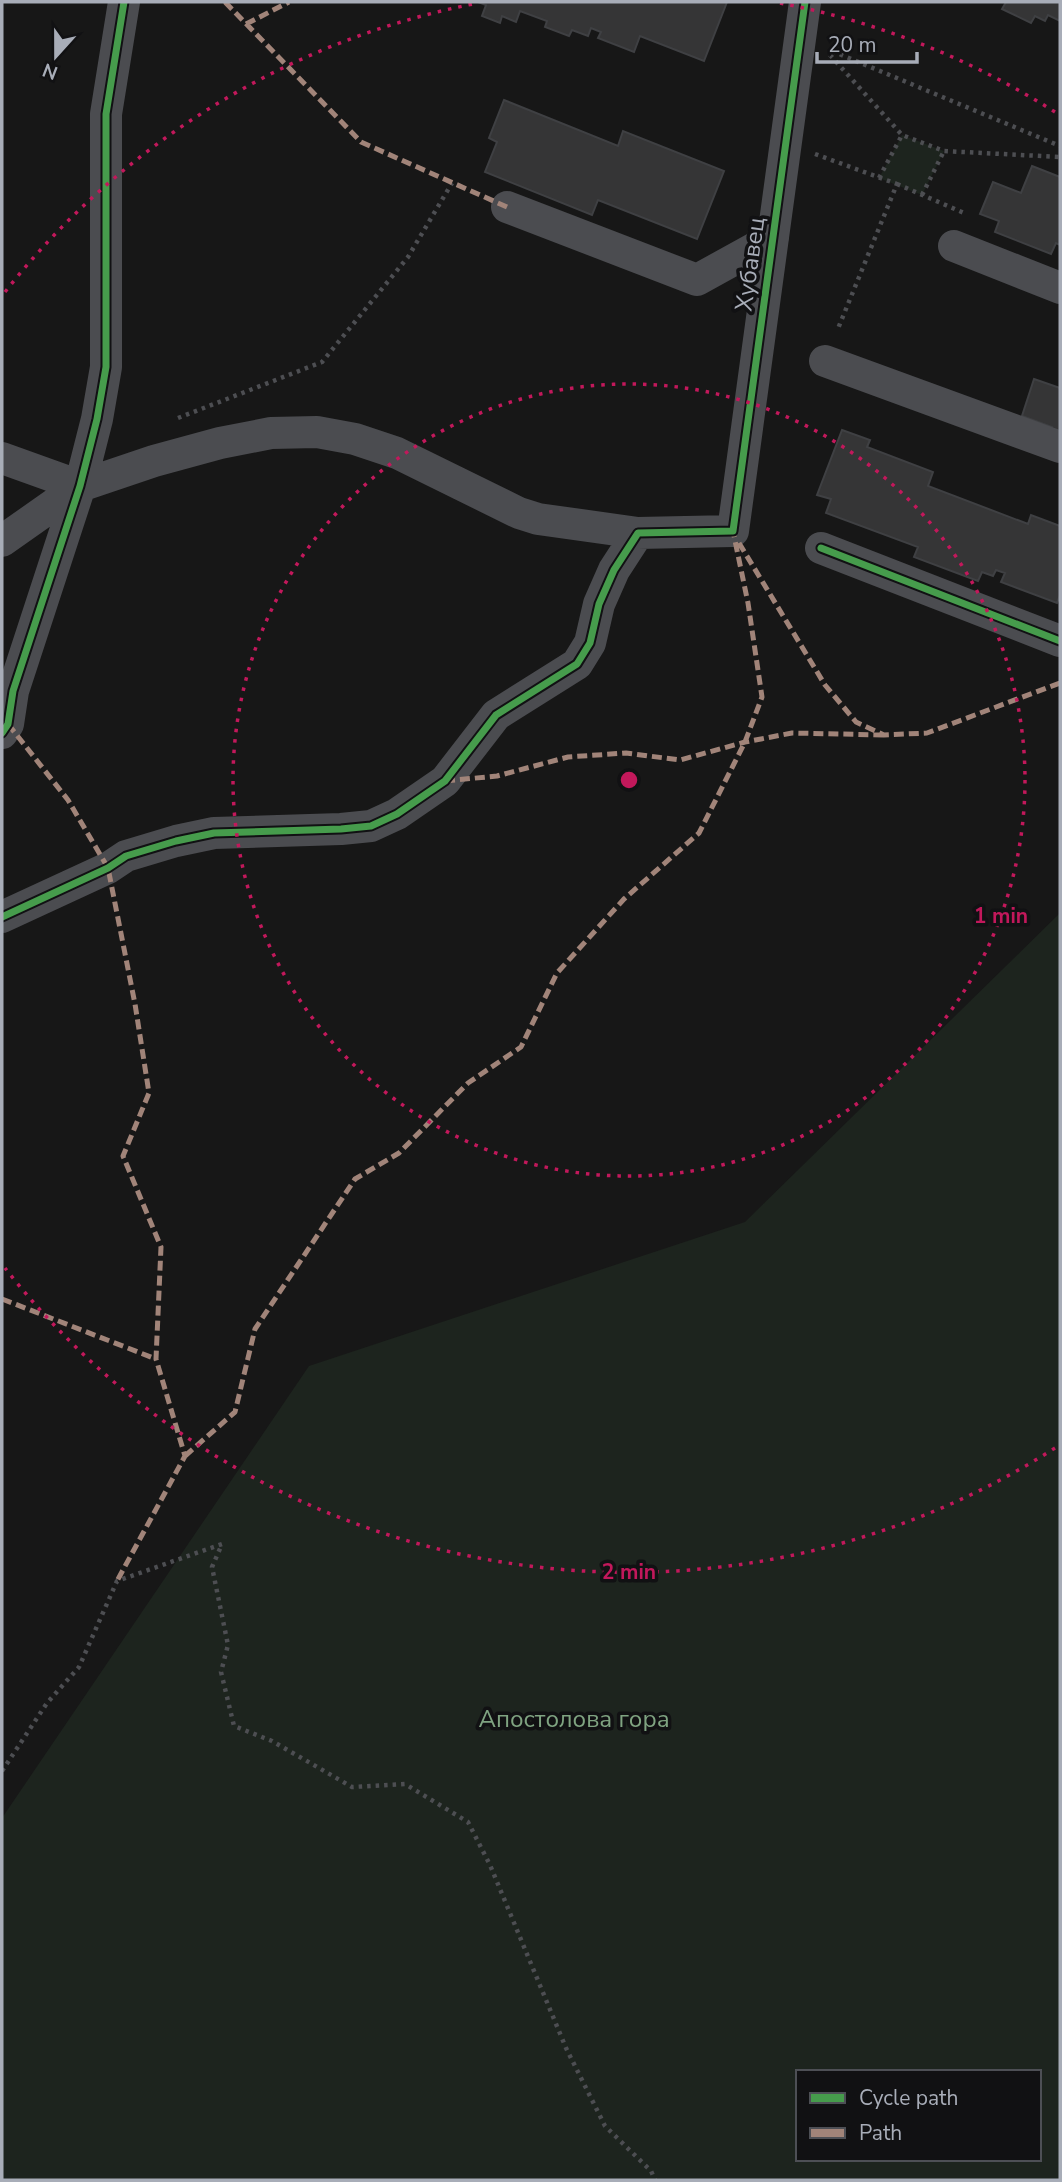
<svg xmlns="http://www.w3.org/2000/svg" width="1062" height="2182" viewBox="0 0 1062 2182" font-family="'Nunito Sans',sans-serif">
<rect width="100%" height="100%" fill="#171717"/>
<path fill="#1d241e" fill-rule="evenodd" d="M902 135 944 151 922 195 879 178Z
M1060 913V2180H2V1818L309 1366 745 1222ZM798 2072H1039V2159H798Z"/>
<path fill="#353536" stroke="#3f4043" stroke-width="2" d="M478 2H727L704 61 640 36 634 52 598 38 601 32 591 28 588 36 572 30 569 36 545 27 547 21 520 11 516 22 502 16 500 23 482 16 486 5Z
M1006 2H1060V21L1048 15 1045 21 1035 16 1031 23 1002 9Z
M504 100 618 146 623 131 724 171 697 239 598 200 592 215 485 172 497 142 489 138Z
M1032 166 1060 177V245L1056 243 1051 254 995 232 999 221 980 214 993 182 1021 193Z
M1034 379 1060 388V440L1049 436 1052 427 1022 416Z
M842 430 870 440 867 447 933 472 928 486 1028 524 1031 515 1060 526V595L1057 603 1001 582 1005 573 996 570 993 576 982 572 978 581 914 557 918 547 826 513 831 499 817 495Z"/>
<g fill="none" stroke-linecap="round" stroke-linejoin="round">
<path stroke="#4d4e52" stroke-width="4.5" stroke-dasharray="3.5 5" stroke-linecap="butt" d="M832 51 1060 146
M830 55 902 135 944 151 1060 157
M815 154 897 184 837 331
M879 178 902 135
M897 184 964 213
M922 195 944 151
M178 418 322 362 408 257 452 183
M2 1771 47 1703 79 1667 117 1581 222 1544 212 1567 228 1645 221 1672 234 1726 272 1741 352 1787 405 1784 468 1822 490 1865 566 2048 605 2126 651 2171 655 2180"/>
<path stroke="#4b4c50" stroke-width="32" d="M507 207 697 280 773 238
M954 246 1060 288
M825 361 1060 447
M2 458 80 486
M2 541 80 486 154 461 220 443 271 433 317 432 355 439 397 453 519 513 538 519 638 533
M821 548 1060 641
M2 733 8 724 13 691 80 486 97 419 106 367V114L124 2
M2 917 108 868 126 856 176 841 214 833 341 829 371 826 397 814 445 781 496 715 577 664 590 643 599 604 614 570 638 533 733 531 805 2"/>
<path stroke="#a18479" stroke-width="5" stroke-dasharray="10 5" stroke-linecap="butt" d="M225 2 361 142 507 207
M246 24 289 2
M739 543 825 685 856 722 884 735 927 733 1060 683
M8 724 68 800 108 868 135 1004 149 1093 123 1156 161 1247 156 1359 185 1456 117 1581
M445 781 497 776 568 757 626 753 680 760 745 742 792 733 884 735
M2 1299 156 1359
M185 1456 235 1412 255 1329 355 1179 399 1153 468 1083 521 1047 557 973 624 899 699 833 745 742 762 697 748 603 733 531"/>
<g stroke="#111113" stroke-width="11">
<path id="cycleway" d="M821 548 1060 641
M2 733 8 724 13 691 80 486 97 419 106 367V114L124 2
M2 917 108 868 126 856 176 841 214 833 341 829 371 826 397 814 445 781 496 715 577 664 590 643 599 604 614 570 638 533 733 531 805 2"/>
</g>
<use href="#cycleway" stroke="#469c4c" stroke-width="7"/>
</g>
<g fill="none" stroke="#c2185b" stroke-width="3.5" stroke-dasharray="3.5 7">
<circle cx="629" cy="780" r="396"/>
<path d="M1055 1448A792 792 0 0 1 5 1268M5 292A792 792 0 0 1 478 3M780 3A792 792 0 0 1 1055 112"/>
</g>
<g text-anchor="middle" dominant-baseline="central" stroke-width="7" stroke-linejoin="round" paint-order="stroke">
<g font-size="24" fill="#a8adb8" stroke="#111113">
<text transform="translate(750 264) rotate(-82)">Хубавец</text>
</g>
<g font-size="24" fill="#7fa381" stroke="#111113">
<text x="574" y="1719">Апостолова гора</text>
</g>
</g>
<circle cx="629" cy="780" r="10" fill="#c2185b" stroke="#111113" stroke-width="3.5"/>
<g font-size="21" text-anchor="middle" font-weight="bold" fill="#c2185b" stroke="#111113" stroke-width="7" stroke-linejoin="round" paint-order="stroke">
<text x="1001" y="923">1 min</text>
<text x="629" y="1579">2 min</text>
</g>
<rect width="1062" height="2182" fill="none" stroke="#a8adb8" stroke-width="7"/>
<rect x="796" y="2070" width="245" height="91" fill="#111113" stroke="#4d4f55" stroke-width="2"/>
<rect x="810" y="2093" width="35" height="10" fill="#469c4c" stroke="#4d4f55" stroke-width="2"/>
<text x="859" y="2105" font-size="21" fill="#a8adb8">Cycle path</text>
<rect x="810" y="2128" width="35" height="10" fill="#a18479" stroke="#4d4f55" stroke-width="2"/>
<text x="859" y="2140" font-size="21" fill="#a8adb8">Path</text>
<g transform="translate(56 56) rotate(201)" stroke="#111113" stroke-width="5" paint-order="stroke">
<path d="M0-5L12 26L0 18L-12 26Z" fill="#a8adb8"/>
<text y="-10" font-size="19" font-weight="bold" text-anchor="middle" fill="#a8adb8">N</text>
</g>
<path d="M817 52v10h100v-10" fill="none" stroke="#a8adb8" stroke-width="3.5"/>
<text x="828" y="52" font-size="21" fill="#a8adb8" stroke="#111113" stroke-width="5" paint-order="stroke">20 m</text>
</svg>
